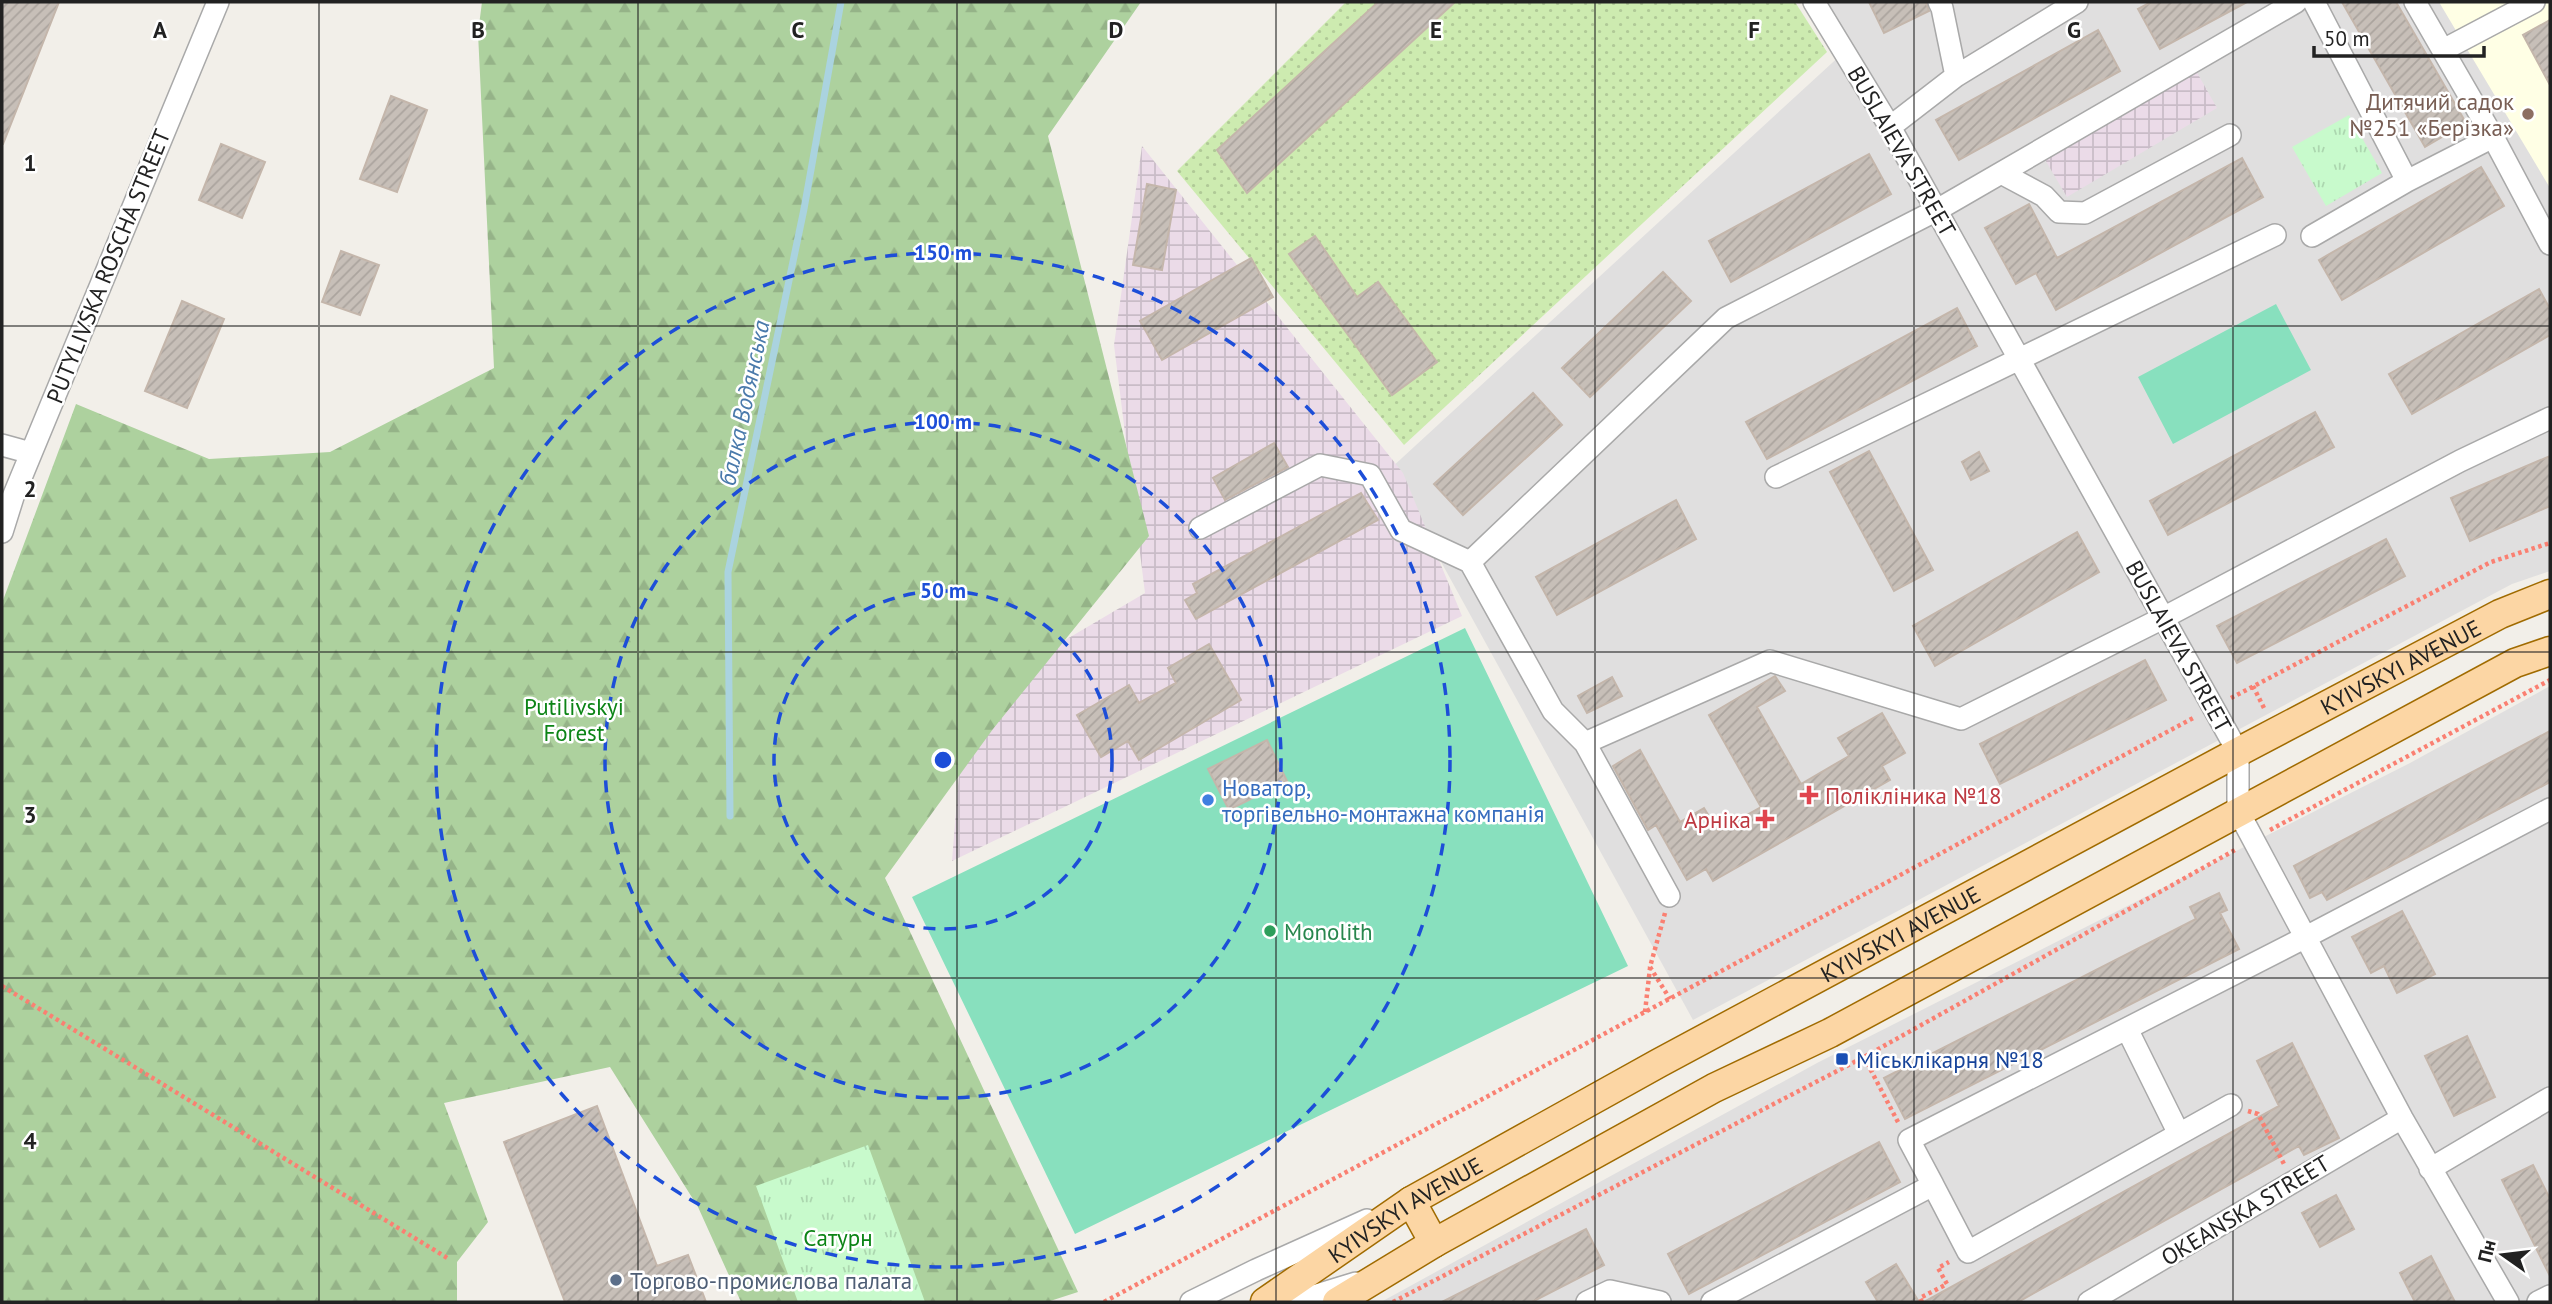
<svg xmlns="http://www.w3.org/2000/svg" width="2552" height="1304" viewBox="0 0 2552 1304" font-family="'PT Sans',sans-serif">
<defs>
<pattern id="industrial-grid" width="8" height="8" patternUnits="userSpaceOnUse" patternTransform="scale(1.75)"><rect width="8" height="8" fill="#ebdbe8"/><path d="M0 4h8M4 0v8" fill="none" stroke="#c9bcc7"/></pattern>
<pattern id="grass-dots" width="8" height="8" patternUnits="userSpaceOnUse" patternTransform="scale(1.75)"><rect width="8" height="8" fill="#cdebb0"/><path d="M2 2h.1M6 6h.1" fill="none" stroke="#b0c997" stroke-width="1.8" stroke-linecap="round"/></pattern>
<pattern id="forest-firs" width="22" height="20" patternUnits="userSpaceOnUse" patternTransform="scale(1.75)"><rect width="22" height="20" fill="#add19e"/><path d="M5 1l3.5 6h-7zM16 11l3.5 6h-7z" fill="#95b388"/></pattern>
<pattern id="park-tufts" width="24" height="20" patternUnits="userSpaceOnUse" patternTransform="scale(1.75)"><rect width="24" height="20" fill="#c8facc"/><path d="M3 7l-1-3M5 7V3M7 7l1-3M15 17l-1-3M17 17v-4M19 17l1-3" fill="none" stroke="#acd6af"/></pattern>
<pattern id="building-hatch" width="6" height="6" patternUnits="userSpaceOnUse" patternTransform="scale(1.75)"><rect width="6" height="6" fill="#c7bfb8"/><path d="M-1 1l2-2M0 6l6-6M5 7l2-2" fill="none" stroke="#aba49e"/></pattern>
</defs>
<rect width="100%" height="100%" fill="#f2efe9"/>
<path fill="#e0dfdf" d="M1812 2H2550V571L2512 584 1693 1020 1390 469 1844 52Z
M2550 686V1302H1381L1817 1063 2410 763Z"/>
<path fill="url(#industrial-grid)" d="M2195 69 2217 108 2067 197 2044 158Z
M1142 146 1403 473 1462 616 952 861 965 699 1145 593 1114 345Z"/>
<path fill="#ffffe5" d="M2439 2H2550V188L2461 39Z"/>
<path fill="url(#grass-dots)" d="M1346 2H1795L1827 52 1404 445 1177 171Z"/>
<path fill="url(#forest-firs)" d="M482 2H1141L1048 136 1149 536 993 729 885 878 1078 1292 1047 1302H741L698 1207 610 1067 444 1103 488 1222 457 1262V1302H2V603L76 404 209 459 330 452 494 368 478 33Z"/>
<path fill="url(#park-tufts)" d="M2349 115 2382 173 2326 206 2292 147Z
M868 1145 925 1302H798L756 1186Z"/>
<path fill="#88e0be" d="M2276 304 2311 370 2173 444 2138 377Z
M1465 628 1628 966 1075 1234 912 897Z"/>
<g fill="none" stroke-linecap="round" stroke-linejoin="round">
<path stroke="#aad3df" stroke-width="7" d="M730 816 728 572 804 209 841 2"/>
</g>
<path fill="url(#building-hatch)" stroke="#c4b6ab" stroke-width="2" d="M2 2H59L3 144H2Z
M1378 2H1455L1247 193 1217 150Z
M1869 2H1926L1929 11 1884 33Z
M2151 2H2247L2160 49 2138 9Z
M2342 2H2396L2466 123 2425 147Z
M2550 20V85L2523 35Z
M2098 30 2120 71 1959 160 1936 120Z
M391 96 427 110 397 192 360 179Z
M221 144 265 162 242 218 199 200Z
M1869 154 1891 194 1731 282 1709 241Z
M2242 158 2263 197 2056 310 2036 273 2016 284 1985 228 2029 204 2057 258Z
M2481 167 2504 206 2342 300 2319 260Z
M1147 184 1176 190 1162 270 1133 265Z
M1315 236 1357 297 1378 282 1437 362 1392 395 1289 254Z
M341 251 379 265 360 315 322 302Z
M1251 258 1273 297 1162 360 1140 321Z
M1663 272 1691 301 1590 397 1562 368Z
M2539 289 2550 309V335L2412 414 2389 374Z
M182 301 224 319 187 408 145 391Z
M1957 308 1977 346 1767 459 1746 422Z
M1533 393 1562 425 1463 515 1434 484Z
M2315 412 2334 447 2168 535 2150 501Z
M1274 443 1288 467 1225 500 1213 478Z
M1869 451 1933 570 1894 591 1830 472Z
M1979 452 1989 471 1971 480 1962 462Z
M2550 456V506L2470 541 2451 498Z
M1361 493 1378 520 1196 619 1185 600 1197 593 1193 584Z
M1676 500 1696 539 1557 615 1536 577Z
M2077 532 2099 572 1935 666 1913 626Z
M2386 539 2405 576 2237 663 2217 626Z
M1209 644 1241 700 1139 760 1128 741 1101 757 1077 715 1129 685 1139 703 1176 683 1168 668Z
M2145 660 2166 700 2000 784 1980 744Z
M1775 676 1785 691 1757 707 1801 784 1849 756 1838 738 1882 713 1905 753 1882 766 1890 780 1713 881 1706 869 1687 880 1656 825 1648 830 1613 766 1640 750 1680 822 1704 808 1718 831 1761 807 1709 715Z
M1612 677 1622 696 1587 713 1578 696Z
M2550 731V782L2327 900 2322 892 2310 898 2294 866Z
M1267 740 1287 781 1229 810 1208 769Z
M2219 893 2227 910 2220 913 2239 949 1905 1119 1884 1078 2196 919 2190 907Z
M2402 911 2435 974 2397 993 2384 966 2371 973 2352 937Z
M2467 1036 2495 1097 2454 1116 2425 1056Z
M2292 1043 2339 1138 2304 1155 2299 1146 2018 1302H1924L2279 1106 2257 1061Z
M597 1106 657 1266 688 1255 706 1302H565L504 1142Z
M1879 1142 1900 1182 1689 1294 1668 1254Z
M2533 1165 2550 1199V1276L2502 1180Z
M2336 1195 2354 1229 2320 1247 2302 1213Z
M1586 1229 1604 1265 1532 1302H1442Z
M2431 1256 2455 1302H2415L2400 1273Z
M1896 1264 1919 1302H1878L1866 1282Z"/>
<g fill="none" stroke-linecap="round" stroke-linejoin="round">
<g stroke="#a9a9a9" stroke-width="24">
<path id="minor" d="M1814 2 1890 127 2238 752V811L2402 1118 2508 1302
M1939 2 1942 8 1956 76
M2314 2 2407 181
M2415 2 2493 137 2550 244
M2443 50 2534 2
M1890 127 1956 76 2077 2
M2001 173 2044 196 2059 212 2085 213 2230 135
M2312 236 2407 181 2493 137
M2 445 31 453
M1776 477 2275 235
M1200 528 1320 465 1370 475 1401 530 1470 562 1553 711 1585 743 1770 661 1961 719 2163 618 2460 461 2550 418
M2 532 13 497 218 2
M1470 562 1726 318 1937 210 2296 2
M1585 743 1669 896
M2127 1029 2179 1134
M2430 1169 2550 1098
M1933 1185 1968 1252 2231 1105
M1191 1302 1256 1270 1367 1220
M1294 1302 1356 1283
M1587 1302 1610 1291 1660 1302
M1712 1302 1933 1185 1909 1140 2304 938 2550 809
M2089 1302 2402 1118
M2538 1302 2550 1296"/>
</g>
<g stroke="#a06b00" stroke-width="31">
<g id="major">
<path d="M1411 1201 1434 1243"/>
<path id="s1" d="M1265 1302 1411 1201 1659 1063 2238 752 2500 614 2550 594"/>
<path d="M1337 1302 1434 1243 1714 1088 1830 1033 2515 663 2550 651"/>
</g>
</g>
<path stroke="#fa8072" stroke-width="4.5" stroke-dasharray="3.5 3.5" stroke-linecap="butt" d="M2253 686 2265 710
M2231 698 2491 562 2550 543
M2270 830 2550 680
M1665 913 1650 967 1670 999
M2 986 449 1259
M1645 1012 1650 968
M1864 1057 1899 1124
M2248 1111 2258 1114 2285 1166
M1104 1302 2195 717
M1393 1302 1864 1057 2235 850
M1922 1302 1920 1298 1947 1284 1938 1268 1949 1262"/>
<use href="#minor" stroke="#fff" stroke-width="21"/>
<use href="#major" stroke="#fcd6a4" stroke-width="28"/>
</g>
<path fill="none" stroke="#222" stroke-width="2" stroke-opacity="0.55" d="M319 2V1302M638 2V1302M957 2V1302M1276 2V1302M1595 2V1302M1914 2V1302M2233 2V1302M2 326H2550M2 652H2550M2 978H2550"/>
<g fill="none" stroke="#1d4ed8" stroke-width="3.5" stroke-dasharray="12 9">
<circle cx="943" cy="760" r="169"/>
<circle cx="943" cy="760" r="338"/>
<circle cx="943" cy="760" r="507"/>
</g>
<circle fill="#8d6e63" stroke="#fff" stroke-width="2.5" cx="2528" cy="114" r="7"/>
<g fill="#e0444e" stroke="#fff" stroke-width="2.5">
<path d="M1805.5 784.5h7v7h7v7h-7v7h-7v-7h-7v-7h7z"/>
<path d="M1761.5 808.5h7v7h7v7h-7v7h-7v-7h-7v-7h7z"/>
</g>
<circle fill="#3f7fe0" stroke="#fff" stroke-width="2.5" cx="1208" cy="800" r="7"/>
<circle fill="#2e9e5b" stroke="#fff" stroke-width="2.5" cx="1270" cy="931" r="7"/>
<rect fill="#1a4fb4" stroke="#fff" stroke-width="2.5" x="1835" y="1052" width="14" height="14" rx="3.5"/>
<circle fill="#5c6f8a" stroke="#fff" stroke-width="2.5" cx="616" cy="1280" r="7"/>
<g text-anchor="middle" dominant-baseline="central" stroke-width="5" stroke-linejoin="round" paint-order="stroke">
<g font-size="23" fill="#785e54" stroke="#fff" text-anchor="end">
<text x="2514" y="101">Дитячий садок<tspan x="2514" dy="26">№251 «Берізка»</tspan></text>
</g>
<g font-size="23" fill="#222" stroke="#fff">
<text transform="translate(1902 151) rotate(60)">BUSLAIEVA STREET</text>
<text transform="translate(108 266) rotate(-68)">PUTYLIVSKA ROSCHA STREET</text>
<text transform="translate(2179 646) rotate(61)">BUSLAIEVA STREET</text>
<text stroke="none"><textPath href="#s1" startOffset="1302">KYIVSKYI AVENUE</textPath></text>
<text stroke="none"><textPath href="#s1" startOffset="735">KYIVSKYI AVENUE</textPath></text>
<text transform="translate(2245 1210) rotate(-31)">OKEANSKA STREET</text>
<text stroke="none"><textPath href="#s1" startOffset="168">KYIVSKYI AVENUE</textPath></text>
</g>
<g font-size="23" fill="#0c8416" stroke="#fff">
<text x="574" y="706">Putilivskyi<tspan x="574" dy="26">Forest</tspan></text>
<text x="838" y="1237">Сатурн</text>
</g>
<g font-size="23" fill="#366cbe" stroke="#fff" text-anchor="start">
<text x="1222" y="787">Новатор,<tspan x="1222" dy="26">торгівельно-монтажна компанія</tspan></text>
</g>
<g font-size="23" fill="#be3a42" stroke="#fff" text-anchor="start">
<text x="1825" y="795">Полікліника №18</text>
<text x="1751" y="819" text-anchor="end">Арніка</text>
</g>
<g font-size="23" fill="#27864d" stroke="#fff" text-anchor="start">
<text x="1284" y="931">Monolith</text>
</g>
<g font-size="23" fill="#164399" stroke="#fff" text-anchor="start">
<text x="1856" y="1059">Міськлікарня №18</text>
</g>
<g font-size="23" fill="#4e5e75" stroke="#fff" text-anchor="start">
<text x="630" y="1280">Торгово-промислова палата</text>
</g>
<g font-size="24" font-style="italic" fill="#4a7aab" stroke="#fff">
<text transform="translate(744 403) rotate(-78)">балка Водянська</text>
</g>
</g>
<g font-size="23" text-anchor="middle" font-weight="bold" fill="#222" stroke="#fff" stroke-width="5" stroke-linejoin="round" paint-order="stroke">
<text x="160" y="38">A</text>
<text x="478" y="38">B</text>
<text x="798" y="38">C</text>
<text x="1116" y="38">D</text>
<text x="1436" y="38">E</text>
<text x="1754" y="38">F</text>
<text x="2074" y="38">G</text>
<text x="30" y="171">1</text>
<text x="30" y="497">2</text>
<text x="30" y="823">3</text>
<text x="30" y="1149">4</text>
</g>
<circle cx="943" cy="760" r="10" fill="#1d4ed8" stroke="#fff" stroke-width="3.5"/>
<g font-size="21" text-anchor="middle" font-weight="bold" fill="#1d4ed8" stroke="#fff" stroke-width="5" stroke-linejoin="round" paint-order="stroke">
<text x="943" y="260">150 m</text>
<text x="943" y="429">100 m</text>
<text x="943" y="598">50 m</text>
</g>
<rect width="2552" height="1304" fill="none" stroke="#222222" stroke-width="7"/>
<g transform="translate(2503 1255) rotate(284)" stroke="#ffffff" stroke-width="5" paint-order="stroke">
<path d="M0-5L12 26L0 18L-12 26Z" fill="#222222"/>
<text y="-10" font-size="19" font-weight="bold" text-anchor="middle" fill="#222222">Пн</text>
</g>
<path d="M2314 46v10h170v-10" fill="none" stroke="#222222" stroke-width="3.5"/>
<text x="2324" y="46" font-size="21" fill="#222222" stroke="#ffffff" stroke-width="5" paint-order="stroke">50 m</text>
</svg>
